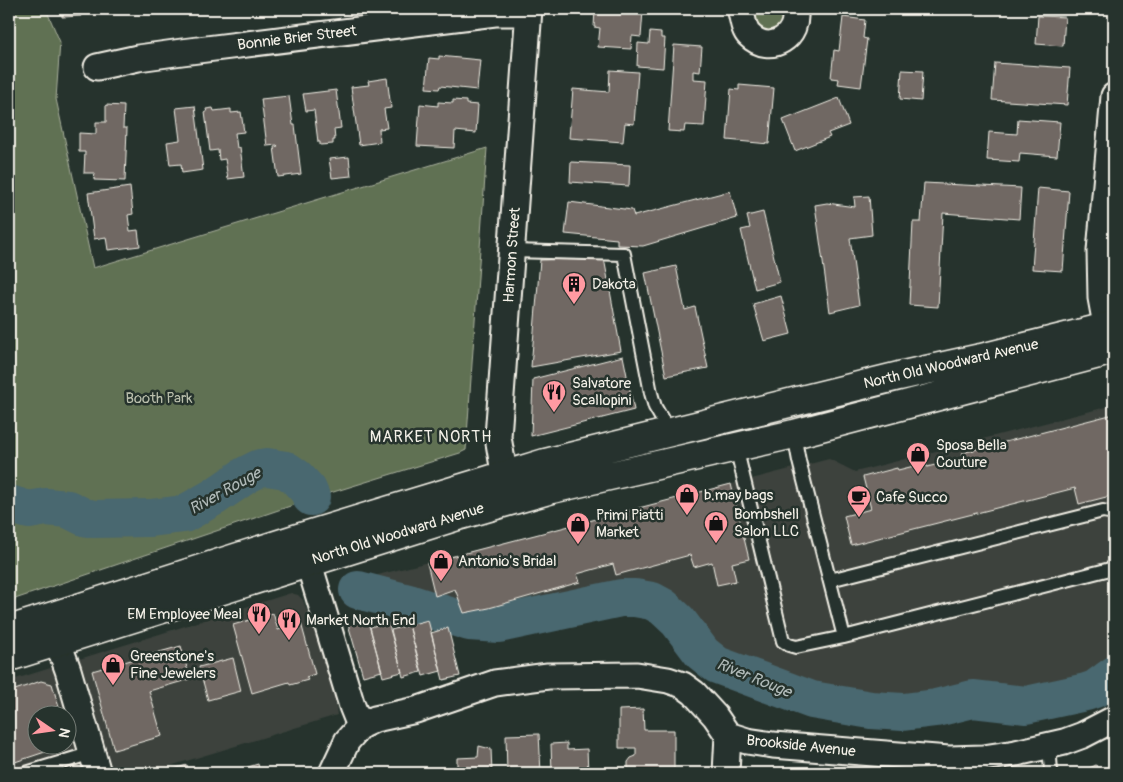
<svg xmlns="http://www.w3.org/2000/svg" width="1123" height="782" viewBox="0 0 1123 782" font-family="Pangolin,sans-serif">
<rect width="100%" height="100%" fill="#26332d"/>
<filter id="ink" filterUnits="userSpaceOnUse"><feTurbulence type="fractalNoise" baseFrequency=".02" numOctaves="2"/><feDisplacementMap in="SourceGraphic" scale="10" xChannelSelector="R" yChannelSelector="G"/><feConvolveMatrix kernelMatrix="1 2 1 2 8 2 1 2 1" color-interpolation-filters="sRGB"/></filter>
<g filter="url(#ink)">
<path fill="#3c433d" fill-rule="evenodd" d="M1114 405V675L1095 689 1086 692 1026 705 974 699 936 708 903 712 833 704 812 700 717 665 702 653 678 621 663 607 652 601 635 598 469 622 366 578 829 459 855 472Z
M291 593 298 595 303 600 329 672 334 690 337 715 147 773H9V681ZM38 714H68V744H38Z"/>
<path fill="#617153" stroke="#aab19e" d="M9 9H46L60 42 56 99 93 268 487 148 466 450 460 453 317 497 9 601Z
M757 9H782L784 14C783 17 782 24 780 27 772 37 759 28 755 20Z"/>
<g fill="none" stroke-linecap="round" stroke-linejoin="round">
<path stroke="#49676f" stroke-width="38" d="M9 504 29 510 46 507 68 509 84 517 94 519 150 518 184 514 214 497 246 475 260 468 267 467 286 470 296 477 308 490 311 497
M358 590 412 604 469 622 499 624 621 598H635L652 601 663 607 678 621 702 653 717 665 812 700 871 710 903 712 936 708 973 699 1026 705 1086 692 1095 689 1114 675"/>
</g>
<path fill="#706863" stroke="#f4f1e8" d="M62 9H80L81 16 62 17Z
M595 9H621L643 11 641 37 632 36 631 49 598 47 600 28 594 27Z
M1038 16 1065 17 1063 46 1036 44Z
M843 17 865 20 863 38 867 39 861 87 838 84 839 79 831 78 834 50 839 51Z
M650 32 661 33V38H665L663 68 637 66 638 43 649 44Z
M674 45 702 47 700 72 693 71V79L707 80 704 126 685 125 684 132 668 131Z
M439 56 480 60 477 90 440 86 439 89 426 88 429 58 439 59Z
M995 63 1070 68 1067 105 992 100Z
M610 70 638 72 634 124 625 123 623 142 569 138 573 89 609 92Z
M902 70 923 71 921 101 900 99Z
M387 78 391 108 384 109 387 128 379 129 380 142 359 145 351 87 369 85 368 81Z
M739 85 774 88 769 144 727 140 731 89 739 90Z
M336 90 341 128 334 129 335 140H333V144L320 145V142H318L314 110 306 111 303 94Z
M289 96 293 125H295L301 174 278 177 274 147 278 146 277 145 267 146 261 99Z
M839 98 849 125 828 133 830 137 795 151 783 120Z
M453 100 466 101V104L478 105 476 133 455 131 454 148 417 146 420 104 438 106V102L453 103Z
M106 105 124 106 123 128H127L125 181 94 180 95 173H84L85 152H79V133L96 134V122H106Z
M195 106 203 170 182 173 181 164 170 165 167 142 180 140 176 108Z
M213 108 214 111 231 109V113L241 112 244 132 235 133 237 148 240 147 244 177 228 179 225 159 219 160 218 150 210 151 205 112H207L206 109Z
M1018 119 1060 122 1057 156 1020 153 1019 162 987 160 989 132 1017 134Z
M349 157 351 176 332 178 329 159Z
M571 162 630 165 629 186 570 182Z
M924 183 1021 188 1019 219 943 213 938 307 909 305 913 222H921Z
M130 187 133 214 128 215 130 231 138 230 140 246 108 250 106 237 94 239 88 193Z
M1038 188 1069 191 1063 271 1032 269Z
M730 191 737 218 643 246 617 245V239L565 234 569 202 632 210 634 216Z
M869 196 872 235 850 238 859 305 830 312 815 205 827 203 855 207 854 197Z
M763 212 780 282 755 289 741 230 750 228 747 216Z
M604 258 621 351 531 367 540 260Z
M676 266 685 310 695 307 708 368 666 376 645 273Z
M781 296 791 334 764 341 753 304Z
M623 356 634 410 531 436 533 379Z
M1114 414V495L1079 504 1075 488 851 545 844 516 871 509 863 477 897 468 898 470 926 463 927 467 964 458 962 453Z
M731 484 749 559 732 563 736 581 717 585 712 562 694 567 690 555 616 575 613 564 577 574 580 582 489 608 464 613 455 589 435 596 427 563Z
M273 613 278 630 301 623 315 674 306 677 308 680 290 685 289 682 252 693 233 625Z
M367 618 382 671 363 676 348 624Z
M428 620 441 671 423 676 409 625Z
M388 622 402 672 383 677 370 627Z
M409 625 421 672 403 677 391 630Z
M448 628 460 676 443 680 431 633Z
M181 646 190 679 149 691 162 736 114 750 92 671Z
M233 658 241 691 208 700 199 667Z
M41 681 52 684 61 714H38V744H62L60 747 9 764V692Z
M643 709 644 730H674V773H635L628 768V762L631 758 636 756V748H619V710Z
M539 734 541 773H507L506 735Z
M567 743V750L587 749 588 773H552L551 744Z
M479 746 491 749 492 773H457V758L478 757Z
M258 764 260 773H228Z
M187 765 189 773H159Z
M1096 765 1100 773H1079Z
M446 770V773H401V771Z"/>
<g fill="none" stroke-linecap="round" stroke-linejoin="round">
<g stroke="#f4f1e8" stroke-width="16">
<path id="lane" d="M512 251 624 254 651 393 655 407 670 433
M794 434 799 461 844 637 1114 568
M736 447 783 641 789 645 796 647 844 637
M830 580 1103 511 1114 513V516
M1049 746 1051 771
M26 773 92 753"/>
</g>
<g stroke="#f4f1e8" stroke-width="29">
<path id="street" d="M740 9C743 17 743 29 749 35 770 56 801 36 794 9
M97 67 138 58 182 52 495 13H528
M1110 347 1101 298 1100 251 1114 96
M508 496 498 437 529 9
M303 544 352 706 360 726
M51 623 68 670 98 773
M332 773 347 741 360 726 375 719 416 710 495 683 548 676 637 675 668 680 683 685 694 693 715 716 728 735 747 741 773 745 949 759 983 758 1016 753 1064 742 1083 735 1114 719
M726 773 728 735"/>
</g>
<g stroke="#f4f1e8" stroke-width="31">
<path id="secondary" d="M9 630 301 537 545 463 899 376 981 358 1114 325
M9 657 461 515 552 489 794 434 1114 350"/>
</g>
<use href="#lane" stroke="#26332d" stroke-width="12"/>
<use href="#street" stroke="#26332d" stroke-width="25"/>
<use href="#secondary" stroke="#26332d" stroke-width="28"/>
</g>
</g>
<defs>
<g id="building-pin" transform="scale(1.25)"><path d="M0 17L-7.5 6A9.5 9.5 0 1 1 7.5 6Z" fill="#ff9aa2" stroke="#26332d"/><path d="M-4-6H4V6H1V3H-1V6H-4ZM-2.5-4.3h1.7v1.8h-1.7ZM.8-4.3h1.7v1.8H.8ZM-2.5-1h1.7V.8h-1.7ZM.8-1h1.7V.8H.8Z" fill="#111"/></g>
<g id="restaurant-pin" transform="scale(1.25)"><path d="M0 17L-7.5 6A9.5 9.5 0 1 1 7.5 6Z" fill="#ff9aa2" stroke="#26332d"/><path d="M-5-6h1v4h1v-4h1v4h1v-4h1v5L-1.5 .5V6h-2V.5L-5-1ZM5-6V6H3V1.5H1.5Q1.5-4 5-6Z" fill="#111"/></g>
<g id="shop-pin" transform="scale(1.25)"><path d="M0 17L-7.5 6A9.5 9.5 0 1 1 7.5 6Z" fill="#ff9aa2" stroke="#26332d"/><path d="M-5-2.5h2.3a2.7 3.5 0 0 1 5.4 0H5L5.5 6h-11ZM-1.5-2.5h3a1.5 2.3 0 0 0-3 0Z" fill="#111"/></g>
<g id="cafe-pin" transform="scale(1.25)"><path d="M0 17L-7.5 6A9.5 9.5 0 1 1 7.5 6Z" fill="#ff9aa2" stroke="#26332d"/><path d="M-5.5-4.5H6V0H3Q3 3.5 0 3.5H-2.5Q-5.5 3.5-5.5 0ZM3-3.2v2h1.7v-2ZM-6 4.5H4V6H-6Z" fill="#111"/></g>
</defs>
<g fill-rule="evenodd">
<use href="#building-pin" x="574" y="284"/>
<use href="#restaurant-pin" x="554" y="392"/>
<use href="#shop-pin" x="918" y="454"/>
<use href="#shop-pin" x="687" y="495"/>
<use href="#cafe-pin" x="859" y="497"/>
<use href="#shop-pin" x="716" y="523"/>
<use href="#shop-pin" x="578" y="524"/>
<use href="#shop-pin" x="441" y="561"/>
<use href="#restaurant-pin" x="259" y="614"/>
<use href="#restaurant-pin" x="289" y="620"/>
<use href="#shop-pin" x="113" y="665"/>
</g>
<g text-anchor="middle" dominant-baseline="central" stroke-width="5" stroke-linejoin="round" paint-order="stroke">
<g font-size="15" fill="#f4f1e8" stroke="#26332d">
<text transform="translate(297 38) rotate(-7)">Bonnie Brier Street</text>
<text transform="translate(512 255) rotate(-86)">Harmon Street</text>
<text transform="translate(951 364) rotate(-13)">North Old Woodward Avenue</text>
<text transform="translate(398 534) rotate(-17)">North Old Woodward Avenue</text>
<text transform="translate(801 746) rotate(6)">Brookside Avenue</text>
</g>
<g font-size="15" fill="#f4f1e8" stroke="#26332d" text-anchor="start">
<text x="592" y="284">Dakota</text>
<text x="572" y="383">Salvatore<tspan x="572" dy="17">Scallopini</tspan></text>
<text x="936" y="445">Sposa Bella<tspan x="936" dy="17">Couture</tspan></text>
<text x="704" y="495">b.may bags</text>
<text x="876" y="497">Cafe Succo</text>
<text x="734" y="514">Bombshell<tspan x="734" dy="17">Salon LLC</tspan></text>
<text x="596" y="515">Primi Piatti<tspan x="596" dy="17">Market</tspan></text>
<text x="458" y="561">Antonio's Bridal</text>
<text x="242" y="614" text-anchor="end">EM Employee Meal</text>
<text x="306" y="620">Market North End</text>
<text x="130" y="656">Greenstone's<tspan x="130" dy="17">Fine Jewelers</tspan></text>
</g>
<g font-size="15" fill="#b9beac" stroke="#26332d">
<text x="159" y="398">Booth Park</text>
</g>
<g font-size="16" letter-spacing="1" fill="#f4f1e8" stroke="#26332d">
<text x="431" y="437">MARKET NORTH</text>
</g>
<g font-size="16" font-style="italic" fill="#b0bab8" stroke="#26332d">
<text transform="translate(225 491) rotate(-29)">River Rouge</text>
<text transform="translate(754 678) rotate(22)">River Rouge</text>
</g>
</g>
<rect width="1123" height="782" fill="none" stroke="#26332d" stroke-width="30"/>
<rect x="15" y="15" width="1093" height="752" fill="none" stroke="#f4f1e8" stroke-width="2" filter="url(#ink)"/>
<g transform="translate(52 730) rotate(103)"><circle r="24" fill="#26332d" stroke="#787f78"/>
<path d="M0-4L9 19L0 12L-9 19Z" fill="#ff9aa2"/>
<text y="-8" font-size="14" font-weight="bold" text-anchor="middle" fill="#f4f1e8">N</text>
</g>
</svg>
